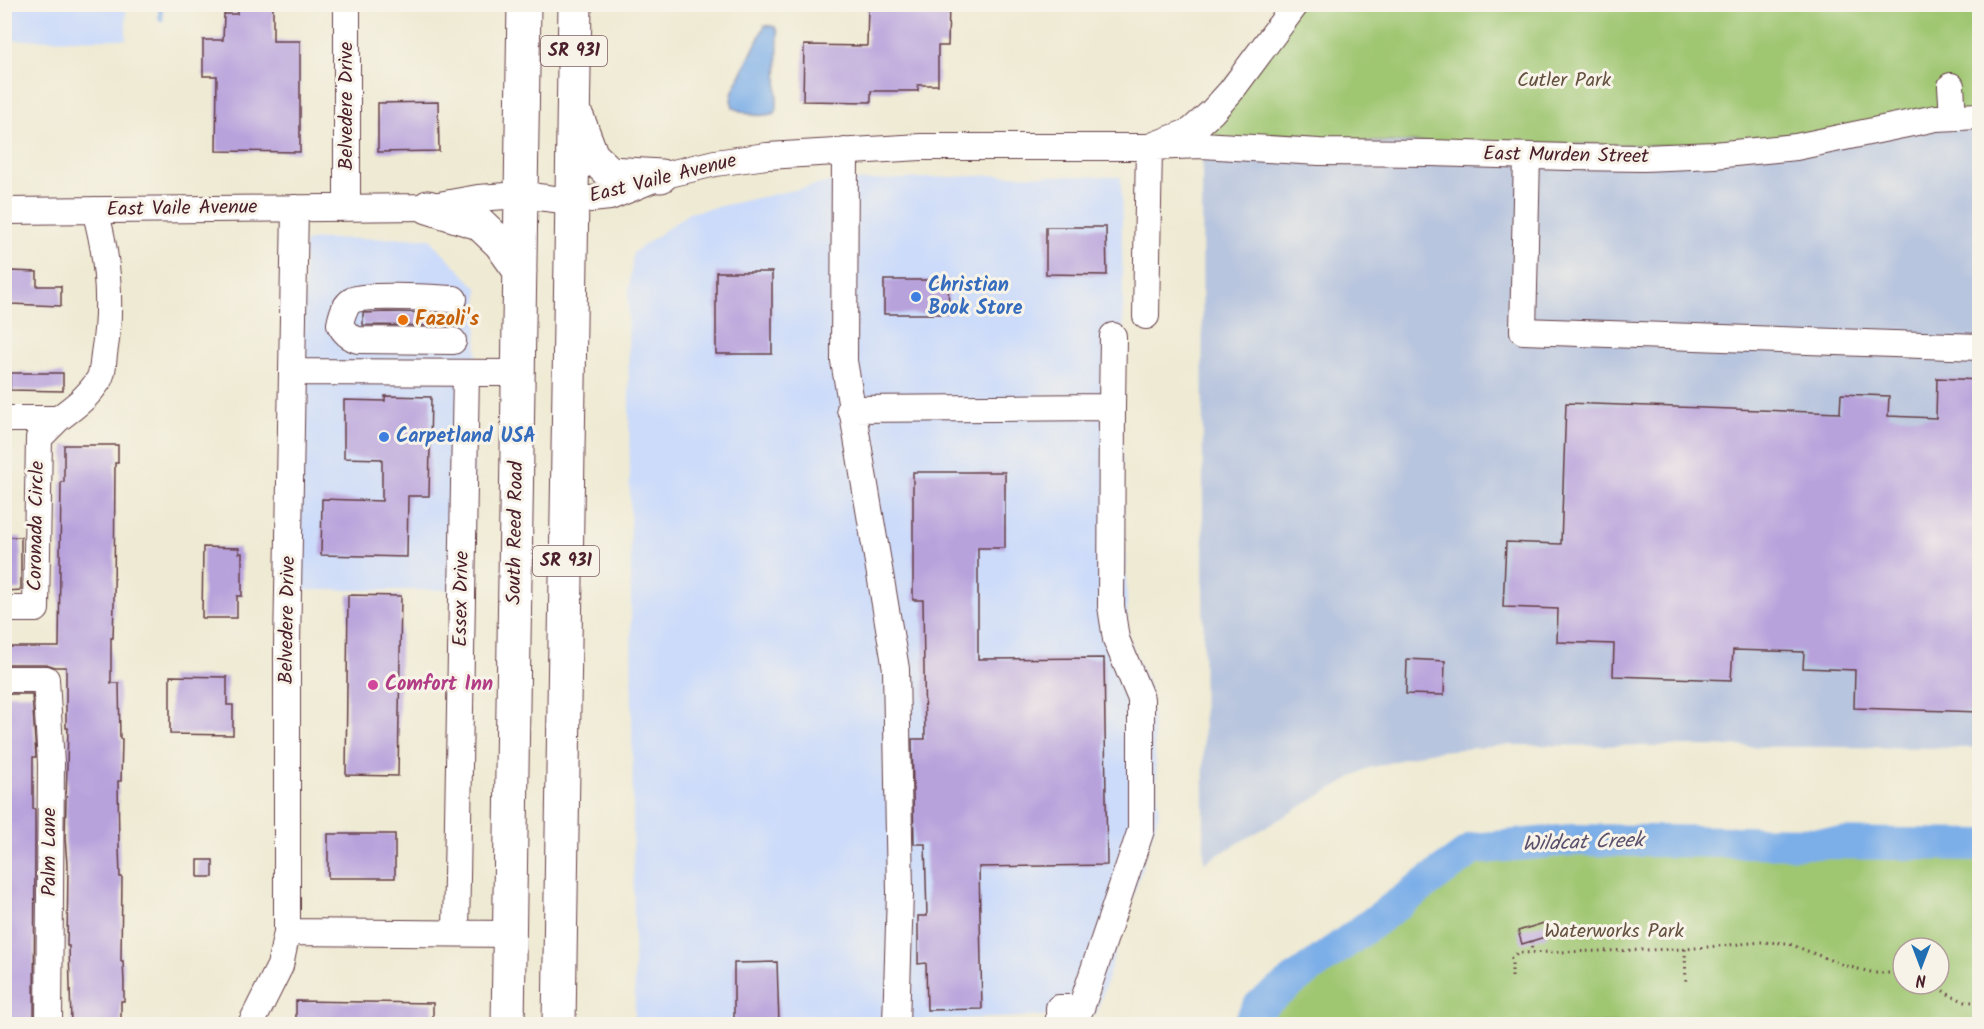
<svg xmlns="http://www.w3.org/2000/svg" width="1984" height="1029" viewBox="0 0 1984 1029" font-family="Kalam,sans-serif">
<rect width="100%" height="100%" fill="#f7f3e8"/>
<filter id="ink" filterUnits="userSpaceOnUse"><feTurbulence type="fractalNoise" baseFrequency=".0167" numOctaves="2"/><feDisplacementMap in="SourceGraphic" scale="12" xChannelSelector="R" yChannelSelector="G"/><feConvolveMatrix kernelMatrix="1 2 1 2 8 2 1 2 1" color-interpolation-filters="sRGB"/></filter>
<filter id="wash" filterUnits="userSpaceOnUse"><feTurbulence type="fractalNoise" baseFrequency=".008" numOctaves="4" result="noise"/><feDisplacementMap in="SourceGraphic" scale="24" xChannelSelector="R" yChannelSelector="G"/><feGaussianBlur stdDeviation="1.35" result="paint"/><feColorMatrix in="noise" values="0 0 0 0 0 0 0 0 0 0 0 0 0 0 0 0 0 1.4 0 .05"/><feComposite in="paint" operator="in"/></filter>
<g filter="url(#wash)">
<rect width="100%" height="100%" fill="#efead3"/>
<path fill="#ccdbfa" d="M4 5H126V39L5 40Z
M1002 175 1121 177 1124 359 1122 441 1128 636 1151 692 1159 813 1096 1015 922 1020 921 1024H635L628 299 633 253 689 213 830 182Z
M429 238 478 289 474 453 473 590H296L305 242 317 239Z"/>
<path fill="#b8c5de" d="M1979 116V748L1509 745 1429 752 1366 769 1204 863 1202 145Z"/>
<path fill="#9fc671" stroke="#74724e" stroke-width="1.5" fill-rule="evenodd" d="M1296 5H1979V116L1796 147 1172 139Z
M1572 840 1979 845V1024H1248L1259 1006 1473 849ZM1903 948H1939V984H1903Z"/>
<path fill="#7caee8" stroke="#63668a" stroke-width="1.5" d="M765 25 775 27 778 32 777 108 775 113C760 118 746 115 733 107L731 100 733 91Z"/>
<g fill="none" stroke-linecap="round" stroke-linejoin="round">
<path stroke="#7caee8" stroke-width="5" d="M160 4 161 19"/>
<path stroke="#7caee8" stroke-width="32" d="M1248 1024 1259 1006 1473 849 1572 840 1980 845"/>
</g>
<g id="blocks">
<path fill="#b8a2dc" d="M237 4H273V41H300V152L216 151 217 76H203V40H223L224 14H237Z
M868 4H949L948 46H938V85H918V91H871V102L803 101 804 45 867 46Z
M438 102 439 151 378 152V103Z
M1046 227H1106L1107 275 1046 274Z
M10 271 37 272V286H61V306L10 304Z
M716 272H772V354H716Z
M884 280H948L949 314H884Z
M387 312 443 313V326L363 325V313Z
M10 373H63V391L10 390Z
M1937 378 1980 380V712L1854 708 1855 670 1803 668 1804 652 1733 650 1731 680 1613 676 1614 644 1557 642 1558 609 1503 607 1506 542 1561 544 1566 403 1840 413 1841 394 1889 396 1888 416 1936 418Z
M385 396 431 397 429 496H408L407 557 321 555 322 499 382 501V459L344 458V400L385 401Z
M64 445H118V463H115L114 604 113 638H111V683H119L120 739H122L121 781H118L119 847 120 877H122L121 961H123L124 983V1001H121V1024H71L69 946H67L68 864H67L65 838 68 728H66V667H55L46 664H4V647H59L61 482H64Z
M913 472H1005V548H978V659L1104 658 1107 865 979 867 982 1009 927 1010 926 963 918 964V916H927L925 844H914L912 739H925L923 600H913Z
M4 537H21V590L5 591Z
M203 547 239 548V553H242V596H237V618H202Z
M348 595 401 596 398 776 346 775Z
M1407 659 1445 661 1444 695 1406 694Z
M170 676 227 677V705H233V735L170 734Z
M4 694H32L36 757H33V809H35V843L34 1024H4Z
M328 834H395V878H328Z
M198 860H213V877H198Z
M1544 923 1548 936 1522 944 1518 931Z
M777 962 779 1024H734V963Z
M296 1001 433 1003V1024H296Z"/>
</g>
</g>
<g filter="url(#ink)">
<use href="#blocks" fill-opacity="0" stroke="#633d44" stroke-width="1.5"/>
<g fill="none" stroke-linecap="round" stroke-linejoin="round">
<g stroke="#633d44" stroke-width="28">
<path id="minor" d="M1951 86 1953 117
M845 151 844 361 896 669 900 892 896 1024
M1527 156 1523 331 1980 347
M347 208V4
M4 211 428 207 478 198 521 195 571 201 610 197 661 176 715 163 767 156 921 147H1149L1191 131 1212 112 1231 91 1296 4
M1146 316 1149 147 1202 145 1319 152 1431 153 1568 157 1644 158 1714 155 1796 147 1936 118 1980 116
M453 341 358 340C349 337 344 333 340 324 342 315 344 305 353 300 369 294 433 298 454 299
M292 372 519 373
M1112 407 1113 336
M850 409 1112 407 1111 606 1116 639 1141 699V830L1081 1008H1059V1024
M4 419H58L39 438 36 609H4
M58 419C73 408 88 397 98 381 103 374 103 362 104 354 112 306 108 257 95 210
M4 679H46L51 764 49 1024
M287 932 510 934
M456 933 466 373
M251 1024 280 966 287 932V646L295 208"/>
</g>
<g stroke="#633d44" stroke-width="35">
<path id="major" d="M578 119 592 156 610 173 661 176
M428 207 479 223 500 243 520 271
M508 1024 524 4
M559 1024 575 4"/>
</g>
<path stroke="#633d44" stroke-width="3" stroke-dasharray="1.5 4.5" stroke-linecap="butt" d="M1531 941 1532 952
M1685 949 1686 985
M1512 977V958L1517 953 1685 949 1762 942 1787 943 1846 966 1875 973H1903
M1933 984C1949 995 1960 1003 1980 1002"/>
<use href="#minor" stroke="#fff" stroke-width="26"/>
<use href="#major" stroke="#fff" stroke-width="33"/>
</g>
</g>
<g fill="#3f7fe0" stroke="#f7f3e8" stroke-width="2">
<circle cx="916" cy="297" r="6"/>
<circle cx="384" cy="437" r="6"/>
</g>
<circle fill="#e8710a" stroke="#f7f3e8" stroke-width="2" cx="403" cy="320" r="6"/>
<circle fill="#d1479c" stroke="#f7f3e8" stroke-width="2" cx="373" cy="685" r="6"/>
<g text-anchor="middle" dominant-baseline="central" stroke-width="6" stroke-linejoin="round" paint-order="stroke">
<g fill="#f7f3e8" stroke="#7e5f64" stroke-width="1.5">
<rect x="541" y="36" width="66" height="30" rx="4.5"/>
<rect x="533" y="546" width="66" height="30" rx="4.5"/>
</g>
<g font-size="18" font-weight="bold" fill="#4a1f2b">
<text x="574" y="51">SR 931</text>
<text x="566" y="561">SR 931</text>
</g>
<g font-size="20" fill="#645140" stroke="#f7f3e8">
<text x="1564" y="81">Cutler Park</text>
<text x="1614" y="932">Waterworks Park</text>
</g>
<g font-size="20" fill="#4a1f2b" stroke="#f7f3e8">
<text transform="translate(347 106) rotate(-90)">Belvedere Drive</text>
<text transform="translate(1566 156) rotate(1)">East Murden Street</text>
<text transform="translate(663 179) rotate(-14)">East Vaile Avenue</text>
<text transform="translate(182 209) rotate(-1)">East Vaile Avenue</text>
<text transform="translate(37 526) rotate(-89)">Coronada Circle</text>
<text transform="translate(516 533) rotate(-89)">South Reed Road</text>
<text transform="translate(462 599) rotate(-89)">Essex Drive</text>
<text transform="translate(288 620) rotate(-89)">Belvedere Drive</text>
<text transform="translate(50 852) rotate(-90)">Palm Lane</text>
</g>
<g font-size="20" font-weight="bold" fill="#366cbe" stroke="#f7f3e8" text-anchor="start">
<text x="928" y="286">Christian<tspan x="928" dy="23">Book Store</tspan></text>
<text x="396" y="437">Carpetland USA</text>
</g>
<g font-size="20" font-weight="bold" fill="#c56008" stroke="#f7f3e8" text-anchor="start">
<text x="415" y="320">Fazoli's</text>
</g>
<g font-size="20" font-weight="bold" fill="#b23c85" stroke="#f7f3e8" text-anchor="start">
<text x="385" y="685">Comfort Inn</text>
</g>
<g font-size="21" font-style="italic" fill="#5c516d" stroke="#f7f3e8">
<text transform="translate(1583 843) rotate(-2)">Wildcat Creek</text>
</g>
</g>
<rect width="1984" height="1029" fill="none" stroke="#f7f3e8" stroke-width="24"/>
<g transform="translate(1921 966) rotate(180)"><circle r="28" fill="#f7f3e8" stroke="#b29e9c" stroke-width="1.5"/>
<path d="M0-4.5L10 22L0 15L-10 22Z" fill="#1f6fb2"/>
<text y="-9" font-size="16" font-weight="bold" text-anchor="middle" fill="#4a1f2b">N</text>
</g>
</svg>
